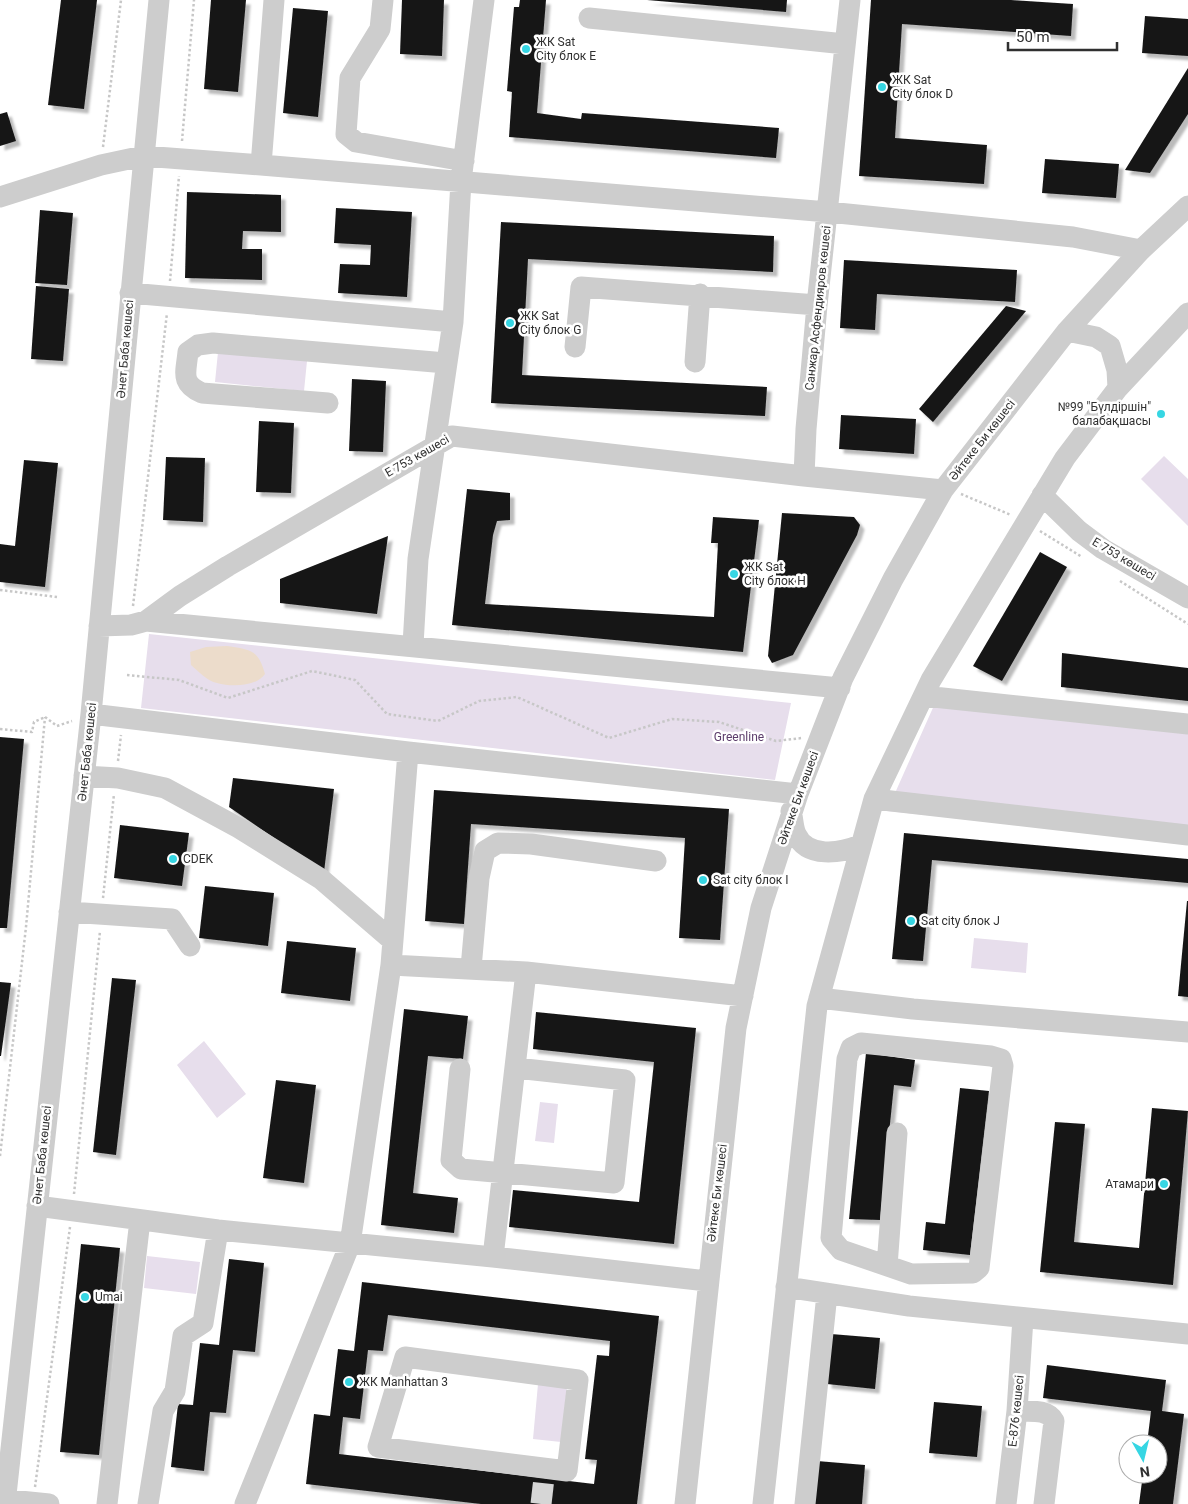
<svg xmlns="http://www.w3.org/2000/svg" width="1188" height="1504" viewBox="0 0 1188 1504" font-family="Roboto,sans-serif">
<defs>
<filter id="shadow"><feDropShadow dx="4.5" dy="4.5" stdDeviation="1" flood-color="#0004"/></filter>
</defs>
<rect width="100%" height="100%" fill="#fff"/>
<path fill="#e7deec" d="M218 352 307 361 304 391 215 382Z
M1164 456 1188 479V526L1141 479Z
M149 634 791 703 775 780 141 708Z
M940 692 1188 717V842L887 811Z
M974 938 1028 943 1026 973 971 968Z
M204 1041 246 1094 217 1118 177 1065Z
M540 1102 558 1104 554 1143 535 1141Z
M147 1256 200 1262 196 1294 144 1288Z
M538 1384 567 1387 561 1442 533 1439Z"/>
<path fill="#ecdccb" d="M227 646C251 650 258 649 265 674 256 687 231 687 217 683 207 681 198 671 191 665L190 652 206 647Z"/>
<path fill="#171717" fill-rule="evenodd" filter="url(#shadow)" d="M61 0H97L84 109 48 105Z
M211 0H246L238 92 204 89Z
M402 0H444L442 56 400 54Z
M520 0H546L537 113 581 119 582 113 779 128 776 158 509 137 512 92 507 91 514 7H519Z
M647 0H787L786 12Z
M871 0H1011L1073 4 1071 36 902 24 895 138 987 145 984 184 859 176Z
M293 8 328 11 318 117 283 113Z
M1145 16 1188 19V56L1142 53Z
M1188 68V114L1150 173 1125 170Z
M7 112 16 141 0 146V114Z
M1045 159 1119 164 1116 198 1042 193Z
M187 192 281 195V232L243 231 242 249H262V280L185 278Z
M336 208 412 212 407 297 338 293 340 264 370 265 371 245 334 243Z
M40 210 73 213 67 285 35 283Z
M501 222 774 236 773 272 528 259 522 375 767 387 765 416 491 403Z
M844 260 1017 270 1015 302 877 294 875 330 840 328Z
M36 286 69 289 63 361 31 359Z
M1006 306 1026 311 933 422 919 409Z
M352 379 386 381 383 452 349 451Z
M841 415 916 419 914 454 839 449Z
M259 421 294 423 291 493 256 492Z
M166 457 205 458 203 522 163 520Z
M24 460 58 463 45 587 0 582V544L15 546Z
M467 489 510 493V520L497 521 493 535 485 604 714 617 718 543H711L713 517 759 520 743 652 452 625Z
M782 513 854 517 860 525 857 535 793 655 772 663 768 656Z
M388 536 377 614 280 603V579Z
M1040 552 1067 567 1002 681 973 666Z
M1062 653 1188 668V701L1061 687Z
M0 737 24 739 7 928H0Z
M233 778 334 789 324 872 229 807Z
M434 790 729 809 720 940 679 938 685 838 471 824 464 924 425 921Z
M120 825 189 833 182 886 114 878Z
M904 833 1188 859V883L932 860 923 961 892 959Z
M205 886 274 893 268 946 199 938Z
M1187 901H1188V997L1178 996Z
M287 941 356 948 350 1001 281 993Z
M112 978 136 980 116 1155 93 1152Z
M0 982 11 983 1 1056H0Z
M404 1009 468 1016 463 1059 428 1056 413 1193 458 1198 454 1233 381 1225Z
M536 1012 696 1028 674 1244 509 1227 513 1190 639 1202 654 1062 533 1049Z
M866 1053 915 1060 911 1087 894 1085 880 1220 849 1219Z
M276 1080 316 1085 304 1183 263 1178Z
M960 1088 989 1091 970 1255 923 1250 926 1222 945 1224Z
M1152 1108 1188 1111 1173 1285 1040 1272 1055 1122 1085 1124 1074 1242 1139 1248Z
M81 1244 120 1248 99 1455 60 1452Z
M229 1259 264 1263 255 1352 233 1350 226 1413 210 1412 204 1471 171 1467 178 1404 193 1405 200 1343 219 1345Z
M362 1282 659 1316 637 1504H481L306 1484 314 1414 330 1416 338 1349 354 1351ZM388 1315 610 1341 609 1356 597 1355 585 1459 597 1460 594 1484 339 1454 343 1417 360 1419 368 1350 383 1351Z
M831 1334 880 1338 875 1389 827 1384Z
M1047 1365 1166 1380 1162 1411 1184 1414 1173 1504H1139L1143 1474H1158V1444H1147L1151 1411 1043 1398Z
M934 1402 982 1406 977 1457 929 1453Z
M817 1461 865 1465 862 1504H813Z"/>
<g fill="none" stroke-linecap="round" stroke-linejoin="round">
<path stroke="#d6d6d6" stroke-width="21" stroke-dasharray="21 11" stroke-linecap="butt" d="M541 1504 544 1478"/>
<path stroke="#c7c7c7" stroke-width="2.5" stroke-dasharray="2.5 2.5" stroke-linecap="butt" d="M182 141 194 0
M103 147 121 0
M170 281 179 176
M961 494 1011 515
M1040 531 1082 557
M1120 581 1188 624
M0 590 57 597
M133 606 167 313
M127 675 179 680 228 698 312 671 355 680 387 714 438 721 479 701 517 697 609 738 672 719 719 722 776 741 802 738
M45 717 57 726 72 721
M0 729 32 732 34 722 45 717
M118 761 121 735
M103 898 114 794
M0 1156 26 927 45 717
M74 1194 100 931
M35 1487 70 1227"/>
<path stroke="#cdcdcd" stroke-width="21" d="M274 0 261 165 828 212 1073 237 1141 250
M383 0 380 29 350 78 346 134 356 142 464 161
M850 0 817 305 806 429 804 476 943 490
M589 18 845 44
M0 197 101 165 143 156 261 165
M130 293 453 322
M1067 331 1096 337 1110 346 1117 370 1118 388
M575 347 581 287 817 305
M695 362 700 294
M328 403 202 393C180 383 186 373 188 352L198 345 213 343 446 363
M1042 495 1079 531 1103 549 1188 598
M146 621 840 688
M99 626 131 625 146 621 180 596 228 566 452 436 804 476
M413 645 418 559 453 322 461 181 484 0
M924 696 1188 724
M91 714 408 752 798 794
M84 776 118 778 165 788 239 828 321 879 393 941
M874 799 1188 835
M791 811C793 818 793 828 796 834 807 859 841 853 860 845
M69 912 172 919 190 946
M391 965 526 972
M471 968 479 878 485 851 498 843 531 844 656 861
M819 998 913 1009 1188 1032
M861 1043 991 1056 1001 1059 1003 1066 979 1268 973 1273 911 1274 841 1250 831 1238 847 1059 851 1048Z
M460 1069 451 1160 461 1169 614 1183 625 1080 516 1068
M37 1206 218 1230 493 1257 707 1281
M493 1257 526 972 743 996
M887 1266 897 1133
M786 1287 909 1306 1188 1334
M405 1357 578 1380 567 1471 378 1447Z
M1017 1411C1029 1412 1047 1408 1054 1421L1044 1504
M0 1499 49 1504
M5 1504 91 714 159 0
M107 1504 140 1220
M148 1504 163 1411 175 1391 183 1336 203 1323 218 1230
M245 1504 350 1244 391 965 408 752
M685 1504 736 1028 761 908 798 794 843 678 893 579 943 490 1067 331 1141 250 1188 206
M763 1504 817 1006 874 799 931 680 1065 458 1118 388 1188 313
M805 1504 827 1294
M1006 1504 1017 1411 1023 1318"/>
</g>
<g fill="#36d6e3" stroke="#fff" stroke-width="2">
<circle cx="526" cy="49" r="5"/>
<circle cx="882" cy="87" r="5"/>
<circle cx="510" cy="323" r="5"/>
<circle cx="1161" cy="414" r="5"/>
<circle cx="734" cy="574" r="5"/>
<circle cx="173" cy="859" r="5"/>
<circle cx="703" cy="880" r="5"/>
<circle cx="911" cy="921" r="5"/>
<circle cx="1164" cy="1184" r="5"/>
<circle cx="85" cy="1297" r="5"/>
<circle cx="349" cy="1382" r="5"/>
</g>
<g text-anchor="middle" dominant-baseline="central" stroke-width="5" stroke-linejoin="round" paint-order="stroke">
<g font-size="12" fill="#303030" stroke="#fff" text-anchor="start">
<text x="536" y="42">ЖК Sat<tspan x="536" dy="14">City блок E</tspan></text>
<text x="892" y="80">ЖК Sat<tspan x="892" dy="14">City блок D</tspan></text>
<text x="520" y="316">ЖК Sat<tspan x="520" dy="14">City блок G</tspan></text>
<text x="1151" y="407" text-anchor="end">№99 "Бүлдіршін"<tspan x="1151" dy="14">балабақшасы</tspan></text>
<text x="744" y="567">ЖК Sat<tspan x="744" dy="14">City блок H</tspan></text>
<text x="183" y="859">CDEK</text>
<text x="713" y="880">Sat city блок I</text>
<text x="921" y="921">Sat city блок J</text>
<text x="1154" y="1184" text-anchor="end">Атамари</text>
<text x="95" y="1297">Umai</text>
<text x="359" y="1382">ЖК Manhattan 3</text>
</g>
<g font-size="12" fill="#303030" stroke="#fff">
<text transform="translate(818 308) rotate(-84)">Санжар Асфендияров көшесі</text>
<text transform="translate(125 349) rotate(-85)">Әнет Баба көшесі</text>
<text transform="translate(982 440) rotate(-52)">Әйтеке Би көшесі</text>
<text transform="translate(417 456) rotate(-30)">Е 753 көшесі</text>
<text transform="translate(1124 559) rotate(31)">Е 753 көшесі</text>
<text transform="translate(87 752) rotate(-84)">Әнет Баба көшесі</text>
<text transform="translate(798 798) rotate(-70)">Әйтеке Би көшесі</text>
<text transform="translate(42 1155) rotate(-84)">Әнет Баба көшесі</text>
<text transform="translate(717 1193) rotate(-83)">Әйтеке Би көшесі</text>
<text transform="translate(1016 1411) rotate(-84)">Е-876 көшесі</text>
</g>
<g font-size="12" fill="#5c3d6b" stroke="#fff">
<text x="739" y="737">Greenline</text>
</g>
</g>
<g transform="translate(1143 1459) rotate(172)"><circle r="24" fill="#ffffff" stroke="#acacac"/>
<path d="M0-4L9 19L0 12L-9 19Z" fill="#36d6e3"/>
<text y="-8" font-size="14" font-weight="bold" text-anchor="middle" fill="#303030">N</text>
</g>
<path d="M1008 42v8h109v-8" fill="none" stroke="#303030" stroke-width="2.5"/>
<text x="1016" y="42" font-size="15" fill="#303030" stroke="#ffffff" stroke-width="4" paint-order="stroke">50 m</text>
</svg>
